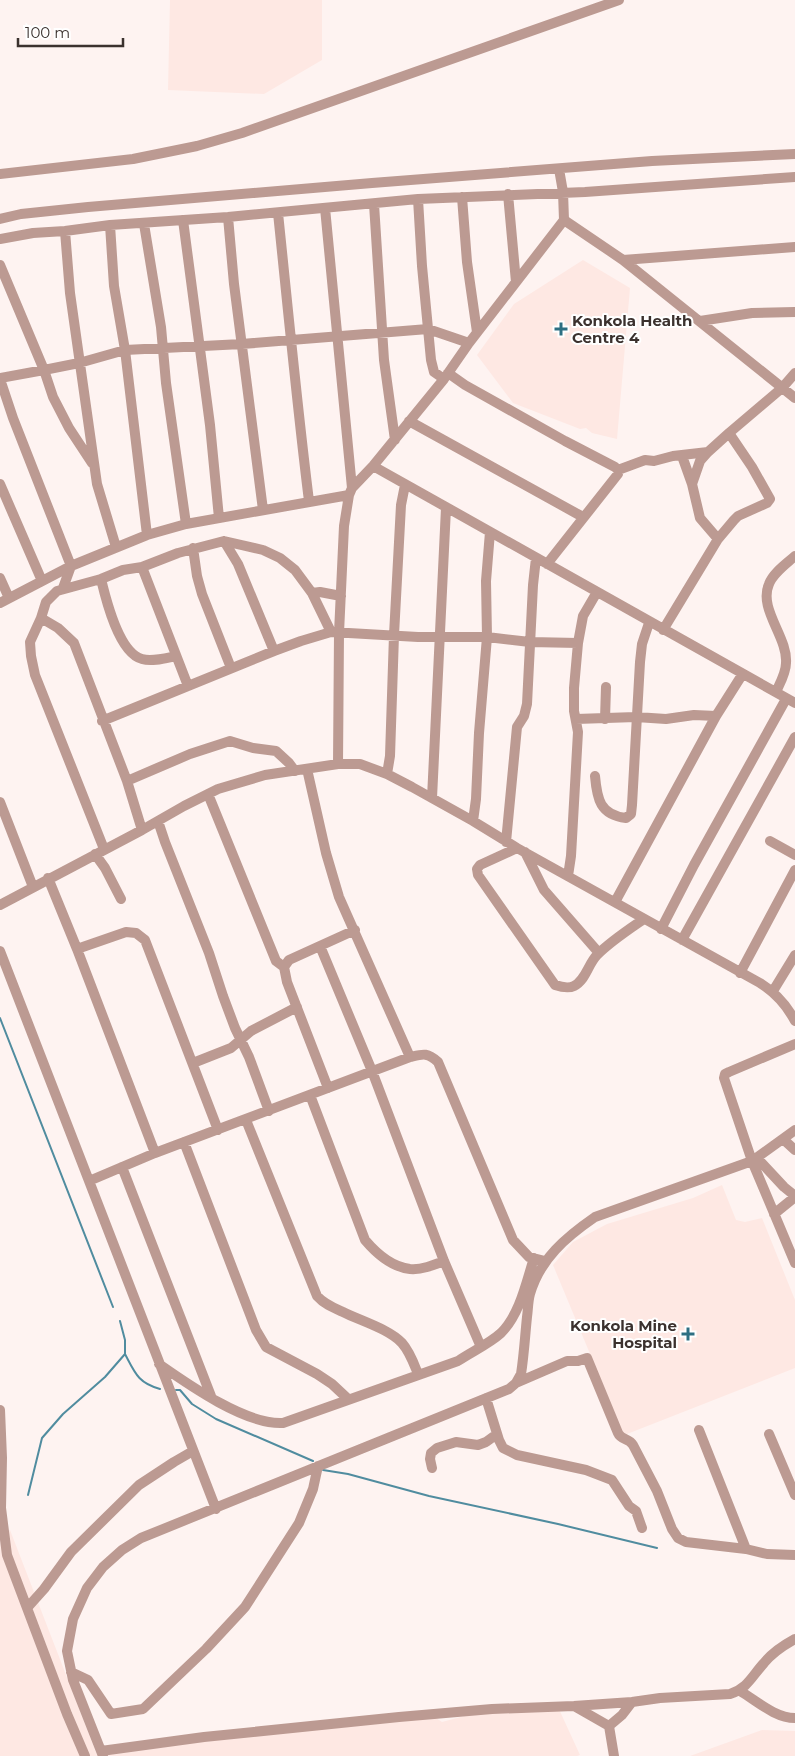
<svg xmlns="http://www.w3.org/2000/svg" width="795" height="1756" viewBox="0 0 795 1756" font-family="Montserrat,sans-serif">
<rect width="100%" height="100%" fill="#fef3f1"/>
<path fill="#fee8e3" d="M170 0H322V60L264 94 168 90Z
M583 260 630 288 617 439 592 433 586 428 580 429 513 403 477 355 514 304Z
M722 1185 736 1220 745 1222 762 1218 795 1300V1368L627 1434 623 1433 553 1265 573 1242 607 1224 693 1198Z
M10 1530 97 1755 134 1744 433 1716 442 1722 472 1714 558 1707 580 1755 577 1756H0V1535Z
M762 1730 795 1731V1756H690Z"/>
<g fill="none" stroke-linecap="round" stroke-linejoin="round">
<path stroke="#508c9f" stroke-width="2" d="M0 1018 113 1307
M125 1354C135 1373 138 1383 160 1389
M176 1390H180L192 1404 216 1419 313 1461
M323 1470 348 1474 429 1496 558 1524 657 1548
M28 1495 42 1438 63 1414 105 1377 125 1354V1340L120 1321"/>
<path stroke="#bc9a92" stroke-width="10" d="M0 174 133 159 197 146 242 133 619 0
M508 194 516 282
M462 197 467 262 477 332
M418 199 422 266 431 360 434 372 444 379
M374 204 384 360 395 440
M325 208 352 488
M278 213C288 309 297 405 309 501
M228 217 234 284 263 510
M0 219 21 214 88 207 372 183 652 161 795 154
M183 220 210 425 219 518
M564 220 623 260 795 398
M144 224 161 327 166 383 186 524
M110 225 114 286 125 350 147 535
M65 231 70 293 97 484 116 547
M0 239 33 233 65 231 110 225 228 217 418 199 585 192 795 177
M623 260 795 247
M0 265 44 370 79 363 125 350 242 344 428 329 469 343
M700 321 752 313 795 312
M448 373 465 385 565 441 615 467 618 470V474L547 564
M0 378 44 370 53 397 69 428 92 463
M0 379 13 418 71 566 63 588
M409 421 583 517
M682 456 692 484
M373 466 795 703
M618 470 645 460 654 461 673 456 708 452
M0 484 42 581
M718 539 700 518 692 484 700 461 708 452 729 433
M224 541 238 564 274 651
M193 548 197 576 202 594 231 668
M142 567 188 686
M0 578 9 598
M101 579C106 600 119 653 142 659 152 662 166 658 176 656
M312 593 320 592 341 596
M0 603 71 566 147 535 186 524 349 495
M41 618 58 628 74 643 127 781 142 830
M663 630 718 539 734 520 738 516 767 503 770 499 752 467 729 433 782 388 795 373
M776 692C780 683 786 673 786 663 788 637 758 609 769 584 773 573 786 564 795 556
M576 719 636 717 666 719 694 715 716 716
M605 719 606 687
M102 721 274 651 301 641 331 632 418 637H487L530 642 578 643
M338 764 339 633 344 526 349 495 352 488 373 466 444 379 469 343 564 220 563 192 559 169
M307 769 326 853 339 897 410 1057
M387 774 390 756 394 635 401 505 405 485
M595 776C597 799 600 815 626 818L631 814 632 805 640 662 642 644 649 623
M127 781 190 754 230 741 253 748 276 751 289 763 295 771
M208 794 276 961 284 967
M432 798 446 508
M0 802 33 887
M158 821 165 842 209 953 223 996 235 1028 249 1057 269 1111
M473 821 476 799 479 733 487 637 486 581 490 532
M770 841 795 855
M506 842 517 727 524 716 527 704 533 585 536 558
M517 848 480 865 477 869 478 875 555 985C561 987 568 989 574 986 586 980 588 964 597 955 611 941 628 930 644 919
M104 849 35 675 31 656 30 642 41 618 46 602 57 591 101 579 123 570 142 567 178 553 224 541 263 550 280 558 295 570 312 593 331 632
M525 852 544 890 599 953
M95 854 105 868 121 899
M568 876 571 856 578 732 574 711V688L578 643 583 616 597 592
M48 878 77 949 155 1153
M615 902 716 716 742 675
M0 905 142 830 184 806 218 789 265 775 338 764H360L387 774 412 787 473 821 517 848 760 983C776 993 786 1004 795 1021
M661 929 694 865 786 699
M682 940 795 737
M320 946 372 1071 444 1261 481 1347
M77 949 126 932 136 933 145 940 218 1130
M0 951 216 1509
M740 973 795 870
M773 991 795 955
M795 1044 729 1072 725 1074 724 1078 752 1161 795 1263
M193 1063 231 1048 251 1031 297 1007
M328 1088 287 982 284 967 289 960 355 930
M310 1095 365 1240C376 1253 392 1267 410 1269 422 1270 434 1265 444 1261
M246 1120 317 1296C324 1304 334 1308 343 1312 361 1321 389 1329 402 1343 410 1352 414 1364 418 1374
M783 1139 795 1150
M184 1142 256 1330 266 1347 317 1374 332 1384 348 1399
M757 1158 784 1187 795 1196
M122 1167 211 1396
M89 1181 155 1153 410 1057C423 1054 427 1052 438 1062L513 1240 529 1257 545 1261
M774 1214 795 1197
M159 1364C189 1385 246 1425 283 1423L458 1361C471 1352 489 1344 501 1333 520 1314 526 1283 534 1258
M516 1383 567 1361H578L587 1358 618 1433C621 1440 629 1438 633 1445L657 1491 672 1529 678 1538 686 1542 746 1549 767 1554 795 1555
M486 1398 499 1440 503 1448 517 1455 586 1470 612 1480 629 1506 636 1511 642 1528
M0 1410 2 1458 1 1508 7 1555 67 1714 85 1756
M699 1430 746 1549
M769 1434 795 1495
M432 1468 430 1459 431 1453 437 1448 456 1442 478 1445 486 1442 497 1434
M27 1608 44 1589 71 1552 139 1485 174 1462 193 1451
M71 1672 88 1680 111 1714 143 1709 206 1649 245 1607 299 1523 313 1489 318 1466
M740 1691C757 1701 775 1718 795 1718
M574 1706 609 1726 614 1756
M609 1726 622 1715 632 1702
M101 1751 204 1737 399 1717 492 1709 574 1706 632 1702 660 1698 730 1694C748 1688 752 1676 764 1663 772 1653 784 1645 795 1639
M103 1756 73 1680 67 1651 73 1619 87 1588 103 1567 122 1550 141 1538 509 1389 516 1383 521 1374C524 1355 525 1336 527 1317 528 1310 528 1301 530 1294 540 1259 566 1237 595 1217L752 1161 795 1130"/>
</g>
<g fill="#2e6f82" stroke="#fff" stroke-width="2">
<path d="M558.5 321.5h5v5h5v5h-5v5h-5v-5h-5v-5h5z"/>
<path d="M685.5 1326.5h5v5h5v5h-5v5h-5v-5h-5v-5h5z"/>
</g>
<g text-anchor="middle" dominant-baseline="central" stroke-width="4" stroke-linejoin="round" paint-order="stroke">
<g font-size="15" font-weight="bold" fill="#3b312e" stroke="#fff" text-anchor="start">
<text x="572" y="320">Konkola Health<tspan x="572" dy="17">Centre 4</tspan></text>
<text x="677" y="1325" text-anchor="end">Konkola Mine<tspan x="677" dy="17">Hospital</tspan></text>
</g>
</g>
<path d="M18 38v8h105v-8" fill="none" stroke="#3b312e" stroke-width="2.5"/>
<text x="25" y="38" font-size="15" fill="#3b312e" stroke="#ffffff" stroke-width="4" paint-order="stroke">100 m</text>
</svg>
